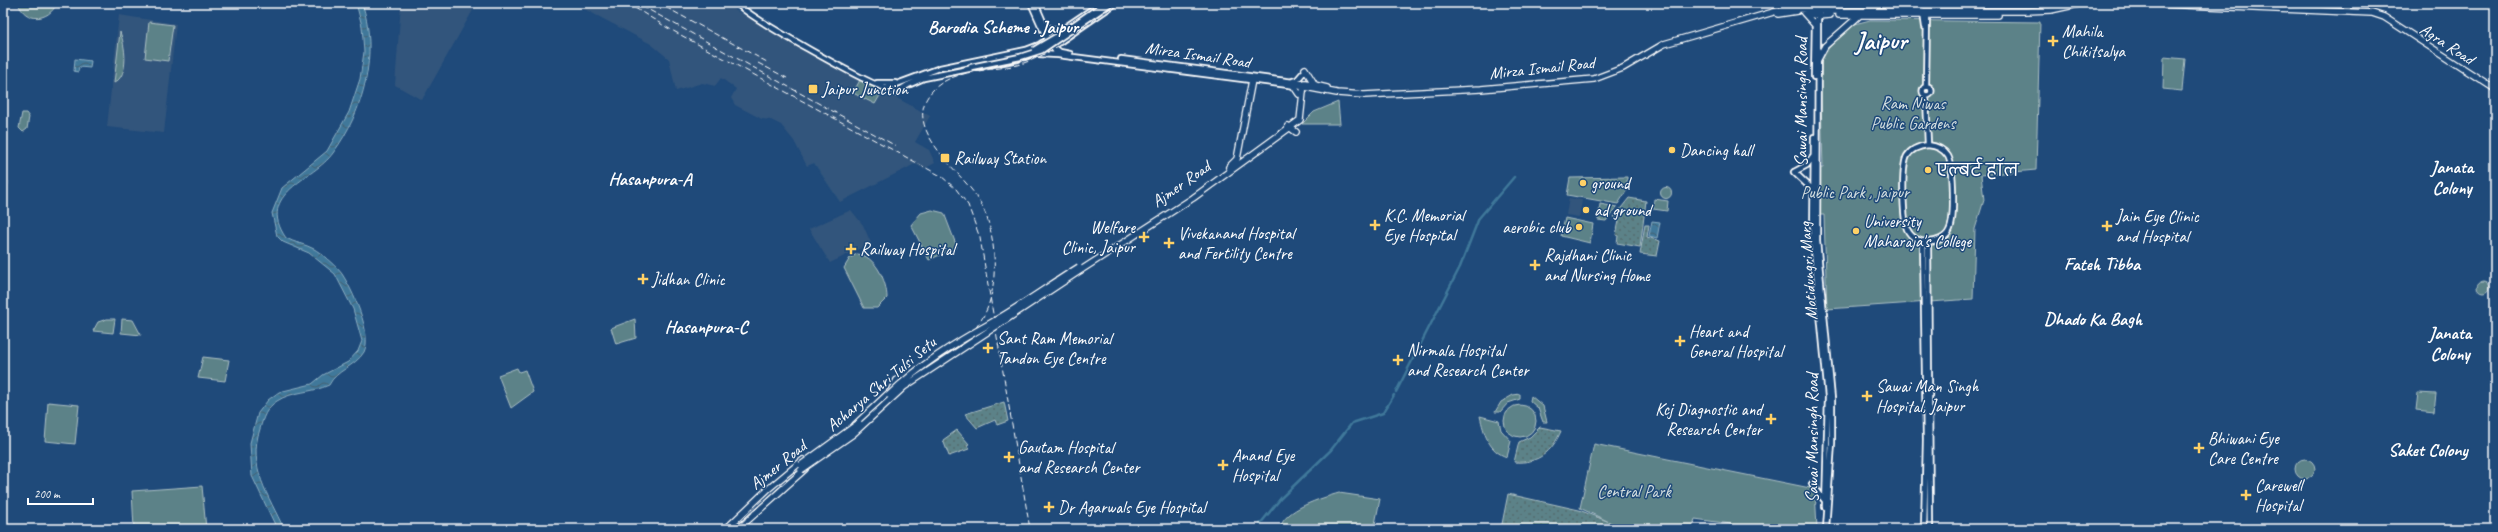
<svg xmlns="http://www.w3.org/2000/svg" width="2498" height="532" viewBox="0 0 2498 532" font-family="Caveat,'Playpen Sans Deva',sans-serif">
<defs>
<pattern id="grass-dots" width="8" height="8" patternUnits="userSpaceOnUse"><rect width="8" height="8" fill="#5b8288"/><path d="M2 2h.1M6 6h.1" fill="none" stroke="#546a6d" stroke-width="1.8" stroke-linecap="round"/></pattern>
<pattern id="forest-firs" width="22" height="20" patternUnits="userSpaceOnUse"><rect width="22" height="20" fill="#5b8288"/><path d="M5 1l3.5 6h-7zM16 11l3.5 6h-7z" fill="#546a6d"/></pattern>
<pattern id="water-waves" width="16" height="10" patternUnits="userSpaceOnUse"><rect width="16" height="10" fill="#3f789a"/><path d="M0 5q4-4 8 0t8 0" fill="none" stroke="#46606f"/></pattern>
</defs>
<rect width="100%" height="100%" fill="#1f4a7a"/>
<filter id="ink" filterUnits="userSpaceOnUse"><feTurbulence type="fractalNoise" baseFrequency=".025" numOctaves="2"/><feDisplacementMap in="SourceGraphic" scale="8" xChannelSelector="R" yChannelSelector="G"/><feConvolveMatrix kernelMatrix="1 2 1 2 8 2 1 2 1" color-interpolation-filters="sRGB"/></filter>
<g filter="url(#ink)">
<path fill="#32557c" d="M401 3H477L422 100 395 85Z
M573 3H733L735 10 930 116 915 142 929 150 935 163 924 169 915 164 840 202 814 163 807 166 794 141 781 125 771 120 762 119 735 105 731 98 736 89 721 78 715 86 702 83 676 91 669 59 651 44Z
M119 15 176 24 164 133 107 127Z
M1569 198 1582 200 1579 217 1566 215Z
M851 210 863 225 871 243 830 263 809 229Z"/>
<path fill="url(#grass-dots)" stroke="#adc0c4" d="M1629 198 1646 201 1640 247 1617 243 1618 236 1616 235 1619 221 1614 217Z
M1645 225H1649L1647 237 1660 241 1657 256 1640 254Z
M1004 402 1008 421 997 425 995 420 977 428 965 414Z
M1540 427 1561 431C1552 452 1538 464 1514 462L1519 442 1530 437Z
M957 430 969 444 967 445 969 449 949 456 943 440Z
M1508 494 1579 510 1622 527 1644 529H1501Z"/>
<path fill="url(#forest-firs)" stroke="#adc0c4" d="M3 180 8 181 3 240Z
M1600 204 1617 207 1606 221 1598 220Z"/>
<path fill="#5b8288" stroke="#adc0c4" d="M18 3H57C49 22 25 23 18 3Z
M1870 20 2040 22 2036 170 1981 175 1984 200 1975 229 1973 299 1827 309 1824 215H1820V168H1823L1820 64 1828 49 1851 25Z
M149 22 173 25 168 61 145 58Z
M120 32C125 45 130 75 114 83Z
M2164 57 2185 59 2182 91 2163 89Z
M860 80 882 92 875 104 853 93Z
M1338 102 1340 124H1302L1314 112Z
M22 113H26L29 117 27 129 23 132 19 128Z
M1627 177V190L1618 204 1567 195 1570 178Z
M1660.5 193a5.5 5.5 0 1 1 11 0a5.5 5.5 0 1 1-11 0Z
M1654 199 1668 201 1667 211 1653 209Z
M932 210 944 213 957 247 929 260 911 225 921 213Z
M1565 218 1593 224 1590 243 1561 236Z
M857 254C875 255 887 281 887 298L877 308H864L844 268 850 258Z
M2478 287a6 6 0 1 1 12 0a6 6 0 1 1-12 0Z
M107 319H115L113 333 93 331 98 322Z
M122 319 133 320 141 335 121 333Z
M635 319 636 338 616 344 611 328Z
M203 357 229 360 225 381 198 378Z
M517 368 519 372 525 370 533 392 511 408 498 375Z
M2418 393 2436 394 2434 412 2416 410Z
M1513 395 1520 394V399L1508 403 1500 412H1495L1501 402Z
M1531 396 1543 406 1547 422H1543L1538 408 1530 401Z
M48 402 79 405 75 444 45 441Z
M1504 421a16 16 0 1 1 32 0a16 16 0 1 1-32 0Z
M1480 416 1499 421 1501 430 1511 441 1507 457C1488 451 1484 433 1480 416Z
M1594 444 1815 489 1817 529H1731V524L1695 519 1692 529 1622 528 1580 508Z
M2295 469a10 10 0 1 1 20 0a10 10 0 1 1-20 0Z
M202 486 206 529H134L132 491Z
M1339 493 1380 499 1374 529H1280C1283 509 1322 498 1339 493Z"/>
<path fill="url(#water-waves)" stroke="#8caec2" d="M356 3H362C379 53 364 111 333 153 314 180 255 193 286 238 295 243 305 244 314 249 319 251 339 269 342 274 352 289 373 334 364 352 355 367 336 370 329 385 312 393 292 391 277 401 266 408 263 418 260 429 247 466 269 496 284 529H277L252 476 250 443 258 413 268 400 279 392 312 384 323 375 348 362 358 351 362 341 353 309 335 274 309 253 283 242 277 236 272 213 282 188 327 151 349 112 360 79 364 52 362 26Z
M75 59 91 61 90 68 79 67 78 72 74 71Z
M1652 221 1660 222 1657 238 1649 236Z"/>
<g fill="none" stroke-linecap="round" stroke-linejoin="round">
<path stroke="#3f789a" stroke-width="2.5" d="M1396 392 1460 267 1479 218 1514 177
M1260 524 1281 498 1331 450 1352 423 1383 413 1394 395"/>
<g stroke="#fff" stroke-width="8">
<path id="primary" d="M737 3C746 16 868 84 886 88L940 68 1026 50 1039 45 1101 3
M1031 3 1047 39 1058 55 1296 86
M1035 3 1048 33
M1818 13 1817 241 1832 399V443L1826 529
M1923 13 1925 27
M1045 26 1051 29 1060 30
M1054 46 1116 3
M1055 48 1060 52 1070 54
M1038 54 1058 55
M1025 57 1052 47
M1121 59 1301 83
M1814 77 1815 21
M924 78 1018 59
M1293 81 1297 80 1303 73
M877 83H895
M1922.5 91a4.5 4.5 0 1 1 9 0a4.5 4.5 0 1 1-9 0Z
M1926 87 1927 13
M885 88 895 93 908 85 926 77
M1926 96 1928 145
M1814 137 1813 240 1828 397 1825 507
M1928 145C1936 146 1943 148 1948 156 1954 166 1955 221 1949 231 1946 238 1936 242 1929 242 1920 242 1911 238 1907 229 1903 217 1901 167 1907 156 1911 149 1920 146 1928 145Z
M1794 172 1813 190
M1794 172 1807 165 1813 157
M1923 242 1926 440 1924 529
M1928 242 1930 529
M1812 484 1825 501"/>
</g>
<g stroke="#fff" stroke-width="8">
<path id="highway" d="M2138 3 2372 13 2384 17 2495 89
M1914 9 1920 8 1923 3
M1804 13 1814 24
M1807 13 1818 16 1830 15
M1778 14 1797 11
M1839 15H1998
M1817 61 1825 46 1860 15
M1305 69 1315 85
M1306 83 1327 88
M1293 85 1299 94
M1300 86 1337 93 1364 95 1481 89 1594 79 1623 68 1664 44 1787 8 1831 11H2026L2051 10 2083 3
M1288 126 1296 132
M1229 167 1237 159 1252 80
M1081 270 1193 198 1300 120 1304 83
M892 389 897 380
M855 425 891 391
M726 529 767 490 803 460
M738 529 805 469"/>
</g>
<use href="#primary" stroke="#1f4a7a" stroke-width="4.5"/>
<use href="#highway" stroke="#1f4a7a" stroke-width="5.5"/>
<path stroke="#fff" stroke-width="1" stroke-dasharray="6 3" stroke-linecap="butt" d="M627 3 666 27 941 176 956 189 968 205 980 238 1030 529
M658 3 767 62
M642 6 896 146
M758 63 787 78
M735 529C755 510 775 490 796 473 813 458 834 448 851 434 870 419 885 401 904 386 934 361 970 347 987 309 999 280 996 230 980 202 964 172 896 127 934 89 954 69 992 71 1017 65 1055 55 1086 24 1118 3"/>
<g stroke="#fff" stroke-width="8" stroke-linecap="butt">
<path id="primary-bridge" d="M1034 50 1056 37 1105 3
M971 67 1020 57 1042 50 1111 3"/>
</g>
<g stroke="#fff" stroke-width="8" stroke-linecap="butt">
<path id="highway-bridge" d="M889 395C920 365 953 344 991 323 1021 306 1050 285 1079 267
M801 465 859 423
M801 470 853 434 904 387 1081 270"/>
</g>
<use href="#primary-bridge" stroke="#1f4a7a" stroke-width="4.5"/>
<use href="#highway-bridge" stroke="#1f4a7a" stroke-width="5.5"/>
</g>
</g>
<g fill="#ffd166" stroke="#1f4a7a" stroke-width="1.5">
<path d="M2051 35h4v4h4v4h-4v4h-4v-4h-4v-4h4z"/>
<rect x="808" y="84" width="10" height="10" rx="2"/>
<circle cx="1672" cy="150" r="4"/>
<rect x="940" y="153" width="10" height="10" rx="2"/>
<circle cx="1928" cy="170" r="4"/>
<circle cx="1583" cy="183" r="4"/>
<circle cx="1586" cy="210" r="4"/>
<path d="M1373 219h4v4h4v4h-4v4h-4v-4h-4v-4h4z"/>
<path d="M2105 220h4v4h4v4h-4v4h-4v-4h-4v-4h4z"/>
<circle cx="1579" cy="227" r="4"/>
<circle cx="1856" cy="231" r="4"/>
<path d="M1142 231h4v4h4v4h-4v4h-4v-4h-4v-4h4z"/>
<path d="M1167 237h4v4h4v4h-4v4h-4v-4h-4v-4h4z"/>
<path d="M849 243h4v4h4v4h-4v4h-4v-4h-4v-4h4z"/>
<path d="M1533 259h4v4h4v4h-4v4h-4v-4h-4v-4h4z"/>
<path d="M641 273h4v4h4v4h-4v4h-4v-4h-4v-4h4z"/>
<path d="M1678 335h4v4h4v4h-4v4h-4v-4h-4v-4h4z"/>
<path d="M986 342h4v4h4v4h-4v4h-4v-4h-4v-4h4z"/>
<path d="M1396 354h4v4h4v4h-4v4h-4v-4h-4v-4h4z"/>
<path d="M1865 390h4v4h4v4h-4v4h-4v-4h-4v-4h4z"/>
<path d="M1769 413h4v4h4v4h-4v4h-4v-4h-4v-4h4z"/>
<path d="M2197 442h4v4h4v4h-4v4h-4v-4h-4v-4h4z"/>
<path d="M1007 451h4v4h4v4h-4v4h-4v-4h-4v-4h4z"/>
<path d="M1221 459h4v4h4v4h-4v4h-4v-4h-4v-4h4z"/>
<path d="M2244 489h4v4h4v4h-4v4h-4v-4h-4v-4h4z"/>
<path d="M1047 501h4v4h4v4h-4v4h-4v-4h-4v-4h4z"/>
</g>
<g text-anchor="middle" dominant-baseline="central" stroke-width="3" stroke-linejoin="round" paint-order="stroke">
<g font-size="17" fill="#fff" stroke="#1f4a7a" text-anchor="start">
<text x="2062" y="31">Mahila<tspan x="2062" dy="20">Chikitsalya</tspan></text>
<text x="822" y="89">Jaipur Junction</text>
<text x="1680" y="150">Dancing hall</text>
<text x="954" y="158">Railway Station</text>
<text x="1936" y="170">एल्बर्ट हॉल</text>
<text x="1591" y="183">ground</text>
<text x="1594" y="210">ad ground</text>
<text x="1384" y="215">K.C. Memorial<tspan x="1384" dy="20">Eye Hospital</tspan></text>
<text x="2116" y="216">Jain Eye Clinic<tspan x="2116" dy="20">and Hospital</tspan></text>
<text x="1864" y="221">University<tspan x="1864" dy="20">Maharaja's College</tspan></text>
<text x="1135" y="227" text-anchor="end">Welfare<tspan x="1135" dy="20">Clinic, Jaipur</tspan></text>
<text x="1571" y="227" text-anchor="end">aerobic club</text>
<text x="1178" y="233">Vivekanand Hospital<tspan x="1178" dy="20">and Fertility Centre</tspan></text>
<text x="860" y="249">Railway Hospital</text>
<text x="1544" y="255">Rajdhani Clinic<tspan x="1544" dy="20">and Nursing Home</tspan></text>
<text x="652" y="279">Jidhan Clinic</text>
<text x="1689" y="331">Heart and<tspan x="1689" dy="20">General Hospital</tspan></text>
<text x="997" y="338">Sant Ram Memorial<tspan x="997" dy="20">Tandon Eye Centre</tspan></text>
<text x="1407" y="350">Nirmala Hospital<tspan x="1407" dy="20">and Research Center</tspan></text>
<text x="1876" y="386">Sawai Man Singh<tspan x="1876" dy="20">Hospital, Jaipur</tspan></text>
<text x="1762" y="409" text-anchor="end">Kcj Diagnostic and<tspan x="1762" dy="20">Research Center</tspan></text>
<text x="2208" y="438">Bhiwani Eye<tspan x="2208" dy="20">Care Centre</tspan></text>
<text x="1018" y="447">Gautam Hospital<tspan x="1018" dy="20">and Research Center</tspan></text>
<text x="1232" y="455">Anand Eye<tspan x="1232" dy="20">Hospital</tspan></text>
<text x="2255" y="485">Carewell<tspan x="2255" dy="20">Hospital</tspan></text>
<text x="1058" y="507">Dr Agarwals Eye Hospital</text>
</g>
<g font-size="17" fill="#fff" stroke="#1f4a7a">
<text transform="translate(2447 44) rotate(33)">Agra Road</text>
<text transform="translate(1198 55) rotate(8)">Mirza Ismail Road</text>
<text transform="translate(1542 68) rotate(-6)">Mirza Ismail Road</text>
<text transform="translate(1801 102) rotate(-90)">Sawai Mansingh Road</text>
<text transform="translate(1181 184) rotate(-35)">Ajmer Road</text>
<text transform="translate(1808 271) rotate(-94)">Motidungri Marg</text>
<text transform="translate(881 384) rotate(-40)">Acharya Shri Tulsi Setu</text>
<text transform="translate(1812 438) rotate(-90)">Sawai Mansingh Road</text>
<text transform="translate(778 465) rotate(-39)">Ajmer Road</text>
</g>
<g font-size="17" fill="#d6e0e1" stroke="#1f4a7a">
<text x="1913" y="103">Ram Niwas<tspan x="1913" dy="20">Public Gardens</tspan></text>
<text x="1855" y="192">Public Park , jaipur</text>
<text x="1634" y="491">Central Park</text>
</g>
<g font-size="18" font-weight="bold" fill="#fff" stroke="#1f4a7a">
<text x="1003" y="27">Barodia Scheme , Jaipur</text>
<text x="2452" y="167">Janata<tspan x="2452" dy="21">Colony</tspan></text>
<text x="650" y="179">Hasanpura-A</text>
<text x="2102" y="264">Fateh Tibba</text>
<text x="2093" y="319">Dhado Ka Bagh</text>
<text x="706" y="327">Hasanpura-C</text>
<text x="2450" y="333">Janata<tspan x="2450" dy="21">Colony</tspan></text>
<text x="2428" y="450">Saket Colony</text>
</g>
<g font-size="25" font-weight="bold" fill="#fff" stroke="#1f4a7a">
<text x="1881" y="41">Jaipur</text>
</g>
</g>
<rect width="2498" height="532" fill="none" stroke="#1f4a7a" stroke-width="16"/>
<rect x="8" y="8" width="2482" height="516" fill="none" stroke="#fff" stroke-width="1.5" filter="url(#ink)"/>
<path d="M28 498v6h65v-6" fill="none" stroke="#ffffff" stroke-width="2"/>
<text x="34" y="498" font-size="12" fill="#ffffff" stroke="#1f4a7a" stroke-width="3" paint-order="stroke">200 m</text>
</svg>
